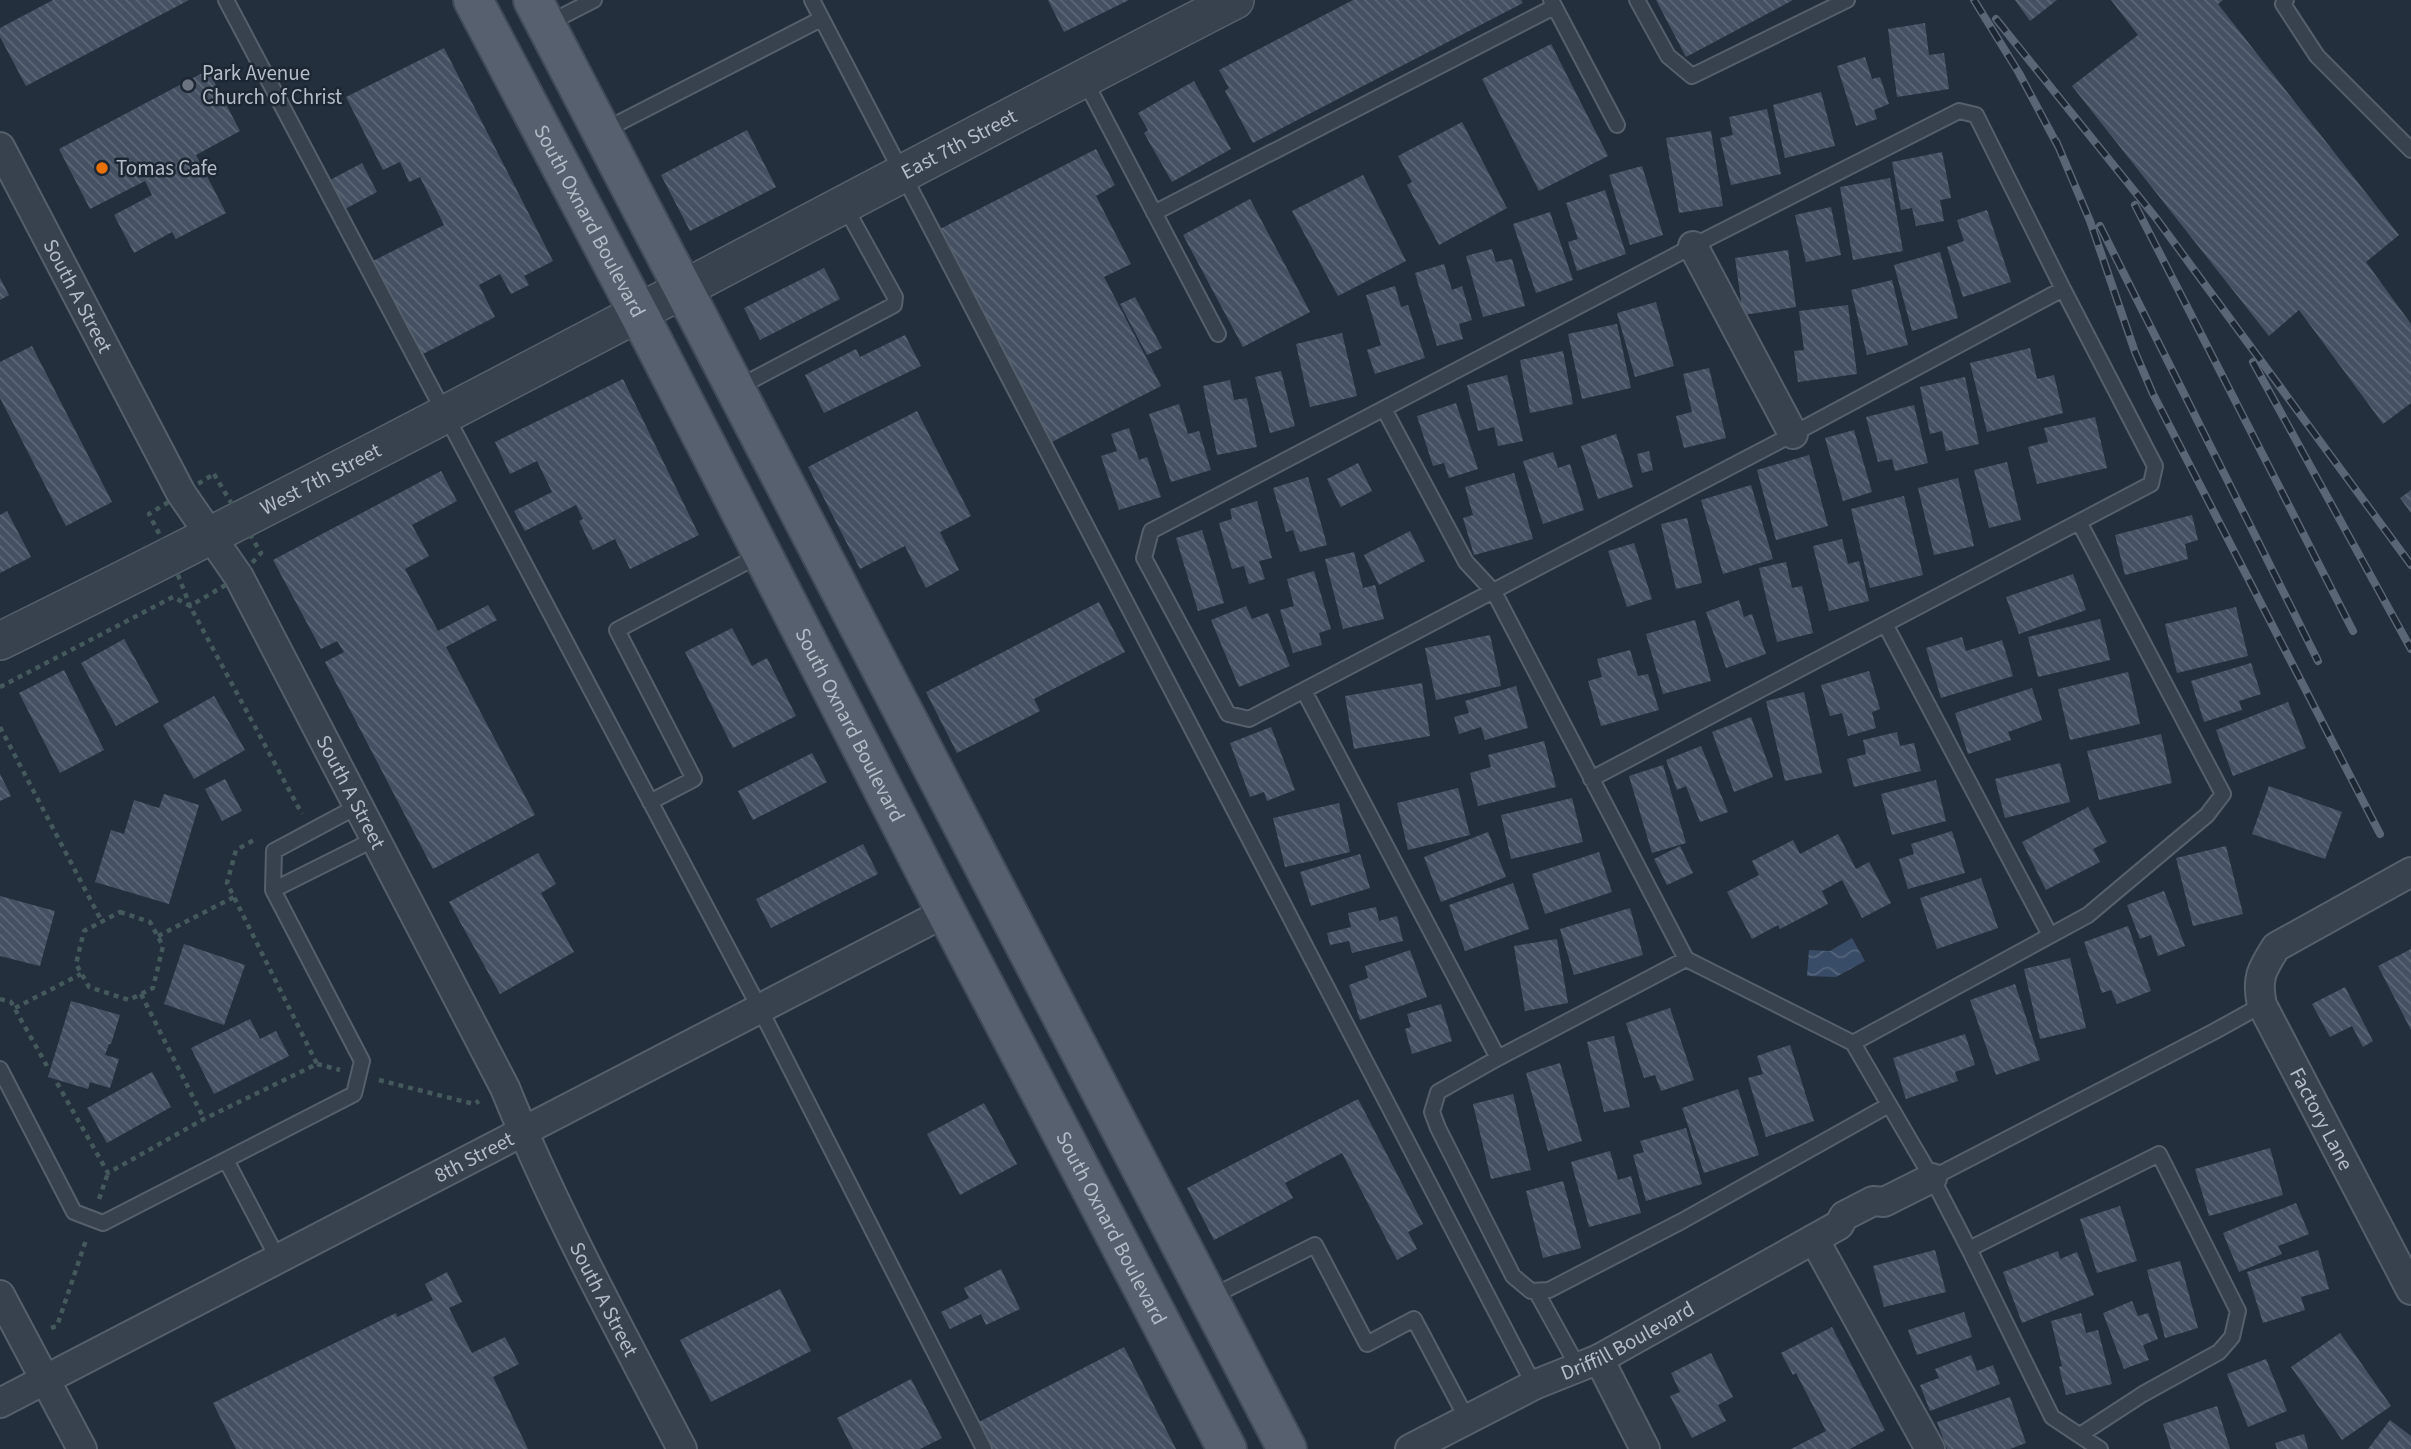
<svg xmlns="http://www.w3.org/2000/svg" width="2411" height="1449" viewBox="0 0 2411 1449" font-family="'Source Sans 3',sans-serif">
<defs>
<pattern id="water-waves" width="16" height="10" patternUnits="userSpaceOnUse" patternTransform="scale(1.75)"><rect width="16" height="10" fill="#394c67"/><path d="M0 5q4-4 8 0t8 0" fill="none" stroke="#53647b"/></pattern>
<pattern id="building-back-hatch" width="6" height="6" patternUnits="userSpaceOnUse" patternTransform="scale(1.75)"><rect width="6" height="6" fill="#455162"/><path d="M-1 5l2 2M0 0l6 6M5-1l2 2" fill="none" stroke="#5d6877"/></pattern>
</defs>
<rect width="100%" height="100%" fill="#242f3e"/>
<path fill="url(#water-waves)" d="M1852 938 1865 961 1836 977 1807 976 1809 950 1830 951Z"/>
<path fill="url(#building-back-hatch)" d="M53 0H189L26 86 0 37V28Z
M1048 0H1129L1064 32Z
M1353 0H1521L1523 3 1253 143 1225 91 1229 88 1219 70Z
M1656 0H1793L1686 57Z
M2015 0H2057L2030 21Z
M2111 0H2223L2218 4 2399 235 2366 262 2411 324V403L2383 424 2299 310 2269 336 2072 86 2138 35Z
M1925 23 1929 55 1944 53 1949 89 1897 97 1888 29Z
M1551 44 1608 156 1539 191 1482 79Z
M444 48 553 261 524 276 529 285 511 294 500 274 479 285 495 317 419 356 371 262 444 225 420 177 409 182 400 162 383 170 346 97Z
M1865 57 1872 79 1880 77 1889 104 1874 110 1877 119 1856 126 1837 66Z
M208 70 240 131 196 155 226 213 176 239 172 232 134 253 114 215 152 195 145 181 90 209 59 149Z
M1194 81 1231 149 1172 182 1144 133 1148 130 1138 113Z
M1821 92 1835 146 1785 158 1773 105Z
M1767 109 1781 174 1731 185 1720 138 1733 135 1729 117Z
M1462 122 1507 208 1439 245 1407 185 1412 182 1398 156Z
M747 130 776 187 690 231 661 175Z
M1711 131 1723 206 1679 213 1666 138Z
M1096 149 1115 185 1096 196 1131 264 1104 277 1161 386 1050 443 940 229Z
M1942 152 1951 198 1940 200 1944 221 1916 226 1912 208 1901 210 1892 162Z
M362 163 377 192 345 209 330 180Z
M1642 166 1663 235 1630 245 1609 175Z
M1363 175 1406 261 1338 296 1292 211Z
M1890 178 1903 251 1853 260 1840 187Z
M1605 190 1626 254 1577 271 1568 242 1578 239 1566 203Z
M1250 199 1310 312 1243 347 1183 235Z
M1831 207 1841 255 1806 262 1795 215Z
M1987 210 2011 282 1963 297 1947 247 1964 241 1957 220Z
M1550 212 1573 280 1536 293 1513 224Z
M1492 249 1496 262 1512 259 1525 306 1483 317 1466 256Z
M1788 250 1796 307 1743 315 1735 258Z
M1940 252 1958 318 1912 331 1894 265Z
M1444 264 1452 290 1462 286 1472 320 1459 324 1463 339 1437 346 1415 273Z
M824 268 840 299 760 340 744 308Z
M0 278 9 295 0 300Z
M1892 280 1908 345 1867 355 1851 290Z
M1395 286 1401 307 1408 305 1425 358 1375 374 1367 350 1381 345 1366 295Z
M1135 297 1162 348 1147 355 1120 304Z
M1656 302 1674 366 1635 377 1617 313Z
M1848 305 1857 374 1798 382 1794 351 1804 350 1799 311Z
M1617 324 1631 388 1582 399 1568 334Z
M1342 333 1357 396 1310 407 1296 344Z
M905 335 921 366 824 413 805 375 856 349 860 357Z
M32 346 112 502 66 526 0 398V362Z
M2030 348 2037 379 2054 375 2063 413 1987 432 1970 363Z
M1563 351 1573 404 1530 413 1520 360Z
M1709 368 1726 438 1684 448 1676 416 1692 412 1683 374Z
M1281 371 1295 426 1270 433 1255 377Z
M1507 375 1523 441 1498 446 1494 427 1478 431 1467 385Z
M1965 377 1979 444 1946 451 1942 431 1930 434 1920 387Z
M623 379 699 535 630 569 615 539 593 550 579 521 583 519 576 505 525 531 514 511 552 492 537 461 510 474 495 442Z
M1230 380 1234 400 1247 398 1257 447 1217 455 1203 386Z
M1456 403 1478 469 1449 478 1444 463 1433 466 1417 416Z
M1179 404 1188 434 1199 431 1211 470 1171 482 1149 414Z
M1914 405 1928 463 1895 471 1892 459 1878 462 1866 417Z
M917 411 971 516 940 532 959 570 926 588 905 546 860 569 808 467Z
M2095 417 2107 468 2037 484 2028 447 2048 442 2044 428Z
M1129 428 1139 460 1147 457 1161 497 1119 510 1101 456 1117 451 1111 434Z
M1854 430 1872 492 1843 501 1825 438Z
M1616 434 1633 487 1598 499 1581 446Z
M1649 451 1653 470 1642 473 1637 454Z
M1553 452 1558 468 1570 464 1584 510 1543 524 1523 461Z
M1809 455 1828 526 1776 540 1757 470Z
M2007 462 2021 520 1989 528 1974 470Z
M1358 463 1372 491 1341 507 1327 479Z
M441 471 457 501 412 525 429 556 405 569 438 631 488 605 497 620 446 647 535 815 433 869 325 662 344 652 337 641 321 649 273 560Z
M1514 473 1533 539 1474 555 1463 518 1473 515 1465 487Z
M1308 477 1327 545 1300 552 1293 530 1286 532 1273 488Z
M1958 478 1974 546 1934 555 1918 488Z
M1751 485 1773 559 1723 574 1701 500Z
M2411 490V513L2400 498Z
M1904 496 1923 575 1870 588 1851 509Z
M1257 501 1272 558 1259 561 1265 579 1249 584 1244 566 1232 569 1219 523 1232 519 1230 509Z
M7 511 31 557 0 573V515Z
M2192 515 2198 540 2185 544 2188 559 2125 575 2115 535Z
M1687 518 1702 583 1676 589 1661 524Z
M1202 530 1224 603 1198 611 1176 538Z
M1410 531 1425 561 1379 585 1364 555Z
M1842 539 1848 564 1859 561 1869 601 1829 611 1813 546Z
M1634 543 1652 599 1627 607 1608 551Z
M1354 552 1363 588 1375 585 1384 619 1343 629 1325 559Z
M1786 562 1792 588 1802 586 1813 633 1777 642 1759 568Z
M1314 571 1331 629 1319 633 1322 645 1293 653 1280 610 1294 606 1287 579Z
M2073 574 2086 610 2019 634 2006 597Z
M1739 600 1744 617 1752 614 1766 654 1726 668 1706 612Z
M1099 602 1125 652 1034 699 1040 711 957 753 926 692Z
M1246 606 1252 619 1268 613 1290 666 1239 687 1211 620Z
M2236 607 2248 656 2177 673 2165 624Z
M2100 619 2110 660 2038 677 2028 637Z
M1695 620 1711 681 1663 694 1646 634Z
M732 628 752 666 767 658 796 716 733 748 685 652Z
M1490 635 1501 686 1436 700 1425 648Z
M1962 637 1966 651 2002 640 2013 676 1941 698 1926 648Z
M124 639 159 702 116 726 81 663Z
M1630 650 1638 676 1648 674 1659 710 1601 726 1588 681 1602 677 1597 659Z
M2251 663 2261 694 2239 701 2242 710 2204 722 2191 681Z
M64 670 104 750 60 773 19 693Z
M1869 671 1880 709 1872 712 1876 728 1848 736 1842 713 1830 716 1821 685Z
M2128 672 2140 724 2070 740 2058 689Z
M1422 683 1430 736 1354 749 1345 696Z
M1516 686 1528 728 1485 740 1481 727 1459 734 1454 717 1469 713 1465 701Z
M2032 688 2042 720 2008 732 2011 740 1968 754 1955 713Z
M1804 692 1822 773 1785 781 1766 701Z
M214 696 245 750 194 779 163 725Z
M2288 702 2306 748 2233 776 2216 730Z
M1751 717 1773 777 1734 792 1712 732Z
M1271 727 1295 790 1267 801 1264 792 1250 797 1230 743Z
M1897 732 1900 746 1914 743 1921 771 1854 787 1847 759 1866 754 1863 740Z
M2161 734 2172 783 2099 800 2087 751Z
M1544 741 1556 787 1478 806 1470 773 1491 767 1488 755Z
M1701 746 1728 812 1700 822 1686 786 1677 790 1666 760Z
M812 753 827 782 753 820 738 791Z
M2060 763 2070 802 2005 818 1995 779Z
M1663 765 1686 843 1652 853 1629 776Z
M0 774 11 796 0 801Z
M225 779 242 811 222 821 205 789Z
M1936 780 1946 821 1892 835 1881 794Z
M2269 786 2342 812 2325 859 2252 834Z
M1458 788 1470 835 1408 850 1397 803Z
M164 794 199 805 169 904 95 882 111 830 124 834 134 800 159 808Z
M1572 798 1583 842 1511 859 1501 815Z
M1339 803 1350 852 1285 867 1273 818Z
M2088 807 2107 842 2093 849 2100 862 2046 890 2022 842Z
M1952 831 1965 873 1908 889 1899 859 1914 854 1911 844Z
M1488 832 1506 877 1441 902 1424 857Z
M1838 834 1856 869 1869 862 1891 903 1862 918 1842 880 1822 891 1828 904 1780 929 1778 925 1752 939 1727 892 1759 875 1752 861 1793 840 1800 854Z
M863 844 878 874 771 928 756 899Z
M1680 846 1693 873 1667 885 1654 859Z
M2226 846 2243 914 2193 926 2176 858Z
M1599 852 1612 892 1545 914 1532 874Z
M538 853 556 884 541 893 574 952 500 994 449 902Z
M1360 854 1370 888 1311 906 1300 872Z
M1981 878 1998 928 1937 949 1920 898Z
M1513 883 1529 929 1465 951 1449 905Z
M2164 891 2185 946 2158 956 2151 935 2140 939 2127 905Z
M0 896 55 911 40 966 0 956Z
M1376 907 1379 921 1397 916 1403 941 1352 953 1349 941 1330 945 1327 933 1351 927 1348 913Z
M1630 908 1643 955 1574 975 1560 929Z
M2128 926 2151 991 2117 1004 2111 990 2102 993 2084 942Z
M1557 939 1568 1003 1525 1011 1514 946Z
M184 944 245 965 224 1025 164 1004Z
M2411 949V1030L2378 966Z
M1410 950 1427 997 1360 1020 1349 985 1368 978 1365 966Z
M2070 958 2086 1028 2040 1039 2024 969Z
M2015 984 2040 1060 1996 1075 1970 1000Z
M2345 987 2373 1041 2363 1047 2352 1026 2330 1037 2312 1004Z
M71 1001 120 1015 111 1044H109L105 1055 119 1059 110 1088 90 1082 88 1089 48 1077Z
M1441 1004 1452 1041 1412 1054 1405 1029 1411 1027 1407 1014Z
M1670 1008 1694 1080 1661 1091 1655 1075 1644 1078 1626 1023Z
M250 1019 260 1039 276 1031 289 1056 214 1094 191 1048Z
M1965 1034 1975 1065 1955 1072 1958 1081 1906 1099 1893 1058Z
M1614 1036 1630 1107 1604 1112 1587 1042Z
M1790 1045 1814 1121 1766 1137 1748 1078 1763 1074 1757 1056Z
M1560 1063 1582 1141 1548 1151 1526 1073Z
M152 1072 171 1107 107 1143 87 1108Z
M1738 1089 1759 1155 1704 1173 1682 1108Z
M1513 1094 1531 1170 1491 1179 1473 1104Z
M1358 1099 1423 1224 1408 1232 1417 1249 1397 1260 1342 1153 1285 1183 1293 1198 1214 1240 1187 1188Z
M984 1103 1017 1164 960 1195 927 1134Z
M1686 1128 1702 1184 1646 1201 1633 1155 1644 1152 1640 1141Z
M2270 1148 2283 1195 2209 1216 2195 1169Z
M1610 1151 1618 1180 1631 1176 1641 1213 1589 1227 1571 1162Z
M1563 1181 1581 1248 1543 1258 1526 1191Z
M2296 1203 2309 1234 2278 1246 2282 1254 2239 1272 2223 1233Z
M2120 1206 2137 1261 2097 1273 2080 1219Z
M1935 1250 1946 1292 1884 1307 1873 1266Z
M2318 1250 2329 1289 2301 1297 2305 1310 2263 1323 2247 1272Z
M2058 1251 2060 1259 2077 1252 2094 1295 2022 1323 2003 1272Z
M2180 1261 2198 1328 2165 1338 2147 1270Z
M1001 1269 1020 1309 986 1325 981 1314 950 1329 941 1312 969 1298 964 1288Z
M447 1272 462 1302 449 1308 472 1353 505 1337 519 1364 493 1377 528 1449H236L213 1403 396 1313 397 1317 433 1300 425 1284Z
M780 1289 811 1351 711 1402 680 1340Z
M2132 1301 2138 1316 2148 1313 2158 1339 2143 1345 2149 1360 2124 1369 2103 1313Z
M1964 1312 1972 1337 1917 1355 1908 1330Z
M2081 1313 2086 1333 2098 1330 2112 1384 2066 1395 2059 1367 2062 1366 2051 1321Z
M1832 1327 1885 1430 1850 1449H1791L1826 1431 1796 1373 1793 1375 1781 1353Z
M2340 1333 2391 1406 2342 1440 2291 1367Z
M1124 1347 1176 1449H988L975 1424Z
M1711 1353 1733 1397 1718 1405 1726 1421 1692 1438 1670 1396 1680 1392 1671 1373Z
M1971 1355 1977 1371 1993 1365 2000 1384 1930 1411 1920 1385 1939 1378 1935 1369Z
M2266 1359 2287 1411 2248 1427 2227 1374Z
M911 1379 942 1438 920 1449H853L837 1418Z
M2010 1397 2026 1443 2010 1449H1947L1937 1422Z
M2217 1406 2230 1449H2171L2163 1424Z
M2390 1420 2411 1436V1449H2368Z
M2304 1434 2308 1449H2277L2275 1443Z"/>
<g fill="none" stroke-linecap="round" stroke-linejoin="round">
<g stroke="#565f6c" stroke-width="18">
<path id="service" d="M226 0 760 1009 984 1449
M812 0 1534 1385
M1551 0 1617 125
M1637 0 1668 56 1692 76 1847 0
M2286 0 2283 4 2317 56 2411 150
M547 24 594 0
M1084 79 1218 334
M603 131 821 19
M1154 213 1554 7
M737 388 894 305 895 297 844 205
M1384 409 1466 562 1494 592 1686 959 1853 1043 1932 1178 1969 1249
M1885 624 2050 935
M1304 691 1498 1058 1686 959
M1591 779 2151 484 2155 466 2063 289 1793 434 1249 719 1228 714 1144 558 1151 531 1693 246 1959 111 1976 115 2063 289
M650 802 694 779 617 630 760 555
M273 890 375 839
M1853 1043 2088 915 2207 815 2223 794 2079 522
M1498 1058 1438 1092 1432 1112 1438 1128 1513 1276 1531 1291 1549 1290 1682 1221 1889 1105
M0 1069 74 1212 103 1223 354 1094 362 1061 273 890 274 851 358 806
M226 1160 278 1259
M1932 1178 2215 1031 2262 1005
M1536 1291 1578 1367
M1209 1298 1315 1245 1367 1344 1414 1319 1467 1419
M2080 1435 2143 1394 2219 1352 2232 1337 2238 1311 2159 1154 1969 1249 2052 1417 2100 1449"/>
</g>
<g stroke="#565f6c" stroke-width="32">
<g id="minor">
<path id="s1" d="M0 147 181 493 239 577 505 1088C555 1212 620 1330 682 1449"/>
<path d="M1693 246 1793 434"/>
<path id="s2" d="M2411 872 2276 947C2262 969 2256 978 2262 1005L2411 1290"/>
<path d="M1814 1239 1930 1449"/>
<path d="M0 1295 82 1449"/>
<path d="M1599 1359 1645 1449"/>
<path id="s3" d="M0 1403 946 912"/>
<path id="s4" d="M1410 1449 1534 1385 1599 1359 1814 1239 1839 1225 1844 1216 1873 1201 1884 1202 1932 1178"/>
</g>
</g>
<g stroke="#565f6c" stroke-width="40">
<g id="tertiary">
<path id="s5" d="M0 641C416 436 823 212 1235 0"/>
</g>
</g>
<g stroke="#414a57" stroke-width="42">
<g id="primary">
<path id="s6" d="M473 0 639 314 946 912 1227 1449"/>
<path d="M533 0 1287 1449"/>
</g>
</g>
<path stroke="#44595c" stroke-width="4.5" stroke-dasharray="5 5" stroke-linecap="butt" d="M214 474 261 553 239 577 190 606 171 557 149 514Z
M0 687 173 597 190 606 302 814
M0 727 101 920
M120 912 150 922 163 946 153 988 129 1000 89 987 76 964 84 931Z
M158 936 234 897
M141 994 204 1119
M0 999 11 1002 47 1066
M15 1008 81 974
M317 1064 340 1070
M379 1080 474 1104 479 1101
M57 1083 108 1173 204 1119 317 1064 227 883 236 850 254 840
M99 1199 108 1173
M51 1328 57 1326 86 1240"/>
<use href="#service" stroke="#38414e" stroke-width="14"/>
<use href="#minor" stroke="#38414e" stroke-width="28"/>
<use href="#tertiary" stroke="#38414e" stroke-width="37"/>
<use href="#primary" stroke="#56606e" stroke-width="38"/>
<g stroke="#5a6575" stroke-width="8">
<path id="rail" d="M1974 0 2019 73 2059 148
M1996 19 2156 218 2411 565
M2056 141 2090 221 2135 352 2153 394 2380 834
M2135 205 2353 631
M2100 226 2318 661
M2253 362 2411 649"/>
</g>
<use href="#rail" stroke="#1d2633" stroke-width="5" stroke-dasharray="16" stroke-linecap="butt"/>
</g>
<circle fill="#6b7280" stroke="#1d2633" stroke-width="2.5" cx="188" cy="85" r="7"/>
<circle fill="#e8710a" stroke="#1d2633" stroke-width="2.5" cx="102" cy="168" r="7"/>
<g text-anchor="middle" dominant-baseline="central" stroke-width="5" stroke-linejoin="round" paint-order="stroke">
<g font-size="21" fill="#b4bcc9" stroke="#1d2633" text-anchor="start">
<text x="202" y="73">Park Avenue<tspan x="202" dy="24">Church of Christ</tspan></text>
<text x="116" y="168">Tomas Cafe</text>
</g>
<g font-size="21" fill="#b4bcc9" stroke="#1d2633">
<text stroke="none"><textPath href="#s5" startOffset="1080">East 7th Street</textPath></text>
<text stroke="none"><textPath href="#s6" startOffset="250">South Oxnard Boulevard</textPath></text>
<text stroke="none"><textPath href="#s1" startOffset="168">South A Street</textPath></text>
<text stroke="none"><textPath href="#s5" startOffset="359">West 7th Street</textPath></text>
<text stroke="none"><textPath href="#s6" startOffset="817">South Oxnard Boulevard</textPath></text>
<text stroke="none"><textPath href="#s1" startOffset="735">South A Street</textPath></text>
<text stroke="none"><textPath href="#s2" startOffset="345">Factory Lane</textPath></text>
<text stroke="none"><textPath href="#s3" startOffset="534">8th Street</textPath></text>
<text stroke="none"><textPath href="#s6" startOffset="1384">South Oxnard Boulevard</textPath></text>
<text stroke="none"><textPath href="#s1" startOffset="1302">South A Street</textPath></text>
<text stroke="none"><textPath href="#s4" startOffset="243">Driffill Boulevard</textPath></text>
</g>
</g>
</svg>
